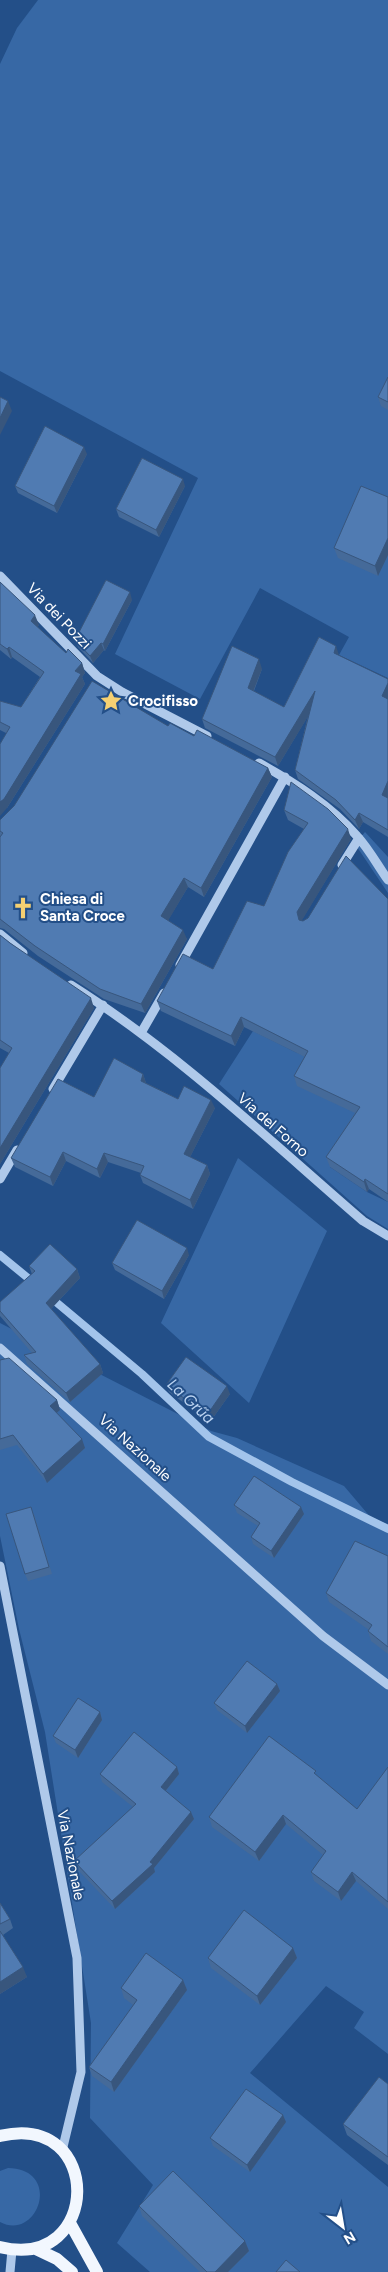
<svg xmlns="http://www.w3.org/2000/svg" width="388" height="2272" viewBox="0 0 388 2272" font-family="Figtree,sans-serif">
<rect width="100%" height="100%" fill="#234f88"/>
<path fill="#3768a5" d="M38 0H388V678L339 655 349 637 260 588 200 699 115 654 198 478 0 371V64L17 28Z
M365 832 388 857V893L355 844Z
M253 1031 295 1052 375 1084 330 1167 367 1192 388 1202V1229L367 1216 219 1084Z
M238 1158 327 1231 249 1403 161 1323Z
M0 1323 211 1431 237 1438 344 1486 372 1519 388 1524V1682L326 1636 0 1344Z
M0 1353 388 1687V2054L354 2028 364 2012 326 1986 250 2073 388 2187V2272H150L117 2243 153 2185 90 2118 91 2023 45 1732 19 1629 0 1536Z
M8 2168C63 2169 38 2242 0 2222V2171Z"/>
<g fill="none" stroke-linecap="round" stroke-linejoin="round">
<path stroke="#a3c4eb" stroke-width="8" d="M0 1255 34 1283
M50 1297 142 1374 209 1437 292 1482 388 1529"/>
<path stroke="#afc9ea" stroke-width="9" d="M0 576 97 676 122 692 207 736
M259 763C295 783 330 805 357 836 369 849 378 866 388 880
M342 865 359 838
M0 934 23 953
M180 965 285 777
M71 985C177 1052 268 1139 363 1221L388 1236
M141 1033 164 993
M53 1089 103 1005
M0 1179 17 1150
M0 1348 323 1636 388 1685
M0 1566 77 1958 81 2072 62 2151
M10 2272 12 2250"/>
<path stroke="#f2f7fe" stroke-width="12" d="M0 2136C104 2111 102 2272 0 2247
M70 2223 97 2272
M36 2249 57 2259 72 2272"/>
</g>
<path fill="#456a99" d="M388 377V410L381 406 378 397Z
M87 454 57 513 18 493 15 486Z
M185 486 159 537 119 517 116 509Z
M388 497V555L378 576 338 558 334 548Z
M0 582 39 625 37 627 66 653 82 663 85 673 82 677 85 684 7 808 6 733 0 730V701L21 707 40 677 12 657 11 659 0 650Z
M132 600 105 651 104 650 93 663 78 647 75 640Z
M319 637 388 798V837L363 822 359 829 340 809 298 779 295 770 308 716 278 766 205 728 202 719 262 669 254 691 284 707Z
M168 726 194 736 268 768 272 777 204 897 188 887 168 920 187 939 145 1013 104 999 38 956 4 929 0 928V820Z
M284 810 351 839 301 921H303L388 899V1202L369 1189 367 1192 330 1167 326 1157 355 1113 297 1086 294 1076 305 1057 244 1027 235 1046 161 1011 157 1001 213 969 264 906 304 829 288 820Z
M0 935 94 1008 0 1164V1068L9 1053 0 1048Z
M143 1074 146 1083 178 1099 215 1108 190 1157 207 1165 210 1174 193 1209 143 1183 140 1175 141 1173 108 1162 100 1178 66 1161 53 1186 15 1167 11 1158 94 1097Z
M189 1255 164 1299 115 1270 112 1263Z
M29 1266 77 1269 80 1278 51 1309 100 1364 103 1373 70 1402 27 1364 24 1355 32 1353 0 1316V1302L32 1274Z
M0 1360 57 1400 60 1410 57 1413 85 1448 47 1483 17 1445 0 1450Z
M166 1385 230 1394 210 1422 169 1392Z
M234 1505 304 1514 274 1558 253 1544 251 1537 258 1526 237 1513Z
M34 1514 52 1574 28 1581 25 1574Z
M388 1556V1654L371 1641 368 1631 369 1630 329 1602 326 1593Z
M277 1684 280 1691 247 1733 217 1710 214 1703Z
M100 1712 102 1720 78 1758 56 1743 53 1736Z
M177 1767 179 1774 166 1791 194 1819 154 1868 155 1872 115 1909 77 1869 74 1861 133 1807 102 1782 100 1774Z
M388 1767V1909L356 1881 341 1901 314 1881 311 1872 323 1855 286 1824 259 1861 212 1827 209 1817 318 1777 357 1809Z
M0 1903 10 1919 13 1928 3 1935 27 1977 0 1994Z
M293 1948 297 1958 260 2005 211 1968 208 1958Z
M183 1980 187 1990 114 2092 92 2076 89 2067 133 2005 124 1998 121 1988Z
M388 2084V2165L347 2135 343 2124Z
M286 2122 250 2172 213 2146 210 2138Z
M139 2206 245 2241 249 2251 228 2272H200L142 2216Z"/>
<path fill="#38567d" d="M8 401 12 411 0 435V418Z
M84 447 87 454 57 513 54 506Z
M183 479 185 486 159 537 156 530Z
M388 538V555L378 576 375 566Z
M130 592 132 600 105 651 103 644Z
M35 615 39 625 34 631 31 621Z
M101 643 104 650 93 663 90 656Z
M336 646 339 655 334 653Z
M9 647 12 657 11 659 7 649Z
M259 659 262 669 251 697 248 688Z
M82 663 85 673 82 677 85 684 7 808 0 816V802L75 671Z
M388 683V699L382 696Z
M315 691 318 700 278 766 275 757Z
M268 768 272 777 204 897 201 888Z
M388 781V798L385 805 382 795Z
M359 813 363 822 359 829 355 820Z
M348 829 351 839 301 922 299 920 297 912Z
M184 878 188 887 165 926 161 916Z
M183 930 187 939 145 1013 141 1004Z
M91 998 94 1008 0 1164V1148Z
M241 1017 244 1027 235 1046 231 1036Z
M143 1074 146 1083 141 1081Z
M211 1100 215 1108 187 1163 184 1154Z
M63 1152 66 1161 53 1186 50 1177Z
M104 1153 108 1162 100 1178 97 1169Z
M207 1165 210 1174 193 1209 190 1200Z
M365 1179 369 1189 367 1192 364 1182Z
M187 1248 189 1255 164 1299 162 1291Z
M77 1269 80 1278 49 1311 46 1303Z
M100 1364 103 1373 70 1402 66 1393Z
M227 1386 230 1394 210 1422 207 1415Z
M57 1400 60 1410 53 1416 50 1406Z
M82 1439 85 1448 47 1483 43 1474Z
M301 1507 304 1514 274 1558 271 1551Z
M277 1684 280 1691 247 1733 245 1726Z
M100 1712 102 1720 78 1758 75 1750Z
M177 1767 179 1774 163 1794 161 1787Z
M191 1812 194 1819 154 1868 155 1872 115 1909 112 1901 150 1862Z
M283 1815 286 1824 259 1861 255 1852Z
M352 1872 356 1881 341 1901 338 1892Z
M293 1948 297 1958 260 2005 257 1996Z
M23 1967 27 1977 0 1994V1982Z
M183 1980 187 1990 114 2092 111 2082Z
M283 2115 286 2122 250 2172 247 2165Z
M245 2241 249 2251 228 2272H215Z"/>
<path fill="#507bb2" stroke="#38567d" d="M388 377V402L378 397Z
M0 397 8 401 0 418Z
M45 426 84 447 54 506 15 486Z
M142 458 183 479 156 530 116 509Z
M361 486 388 497V538L375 566 334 548Z
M106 580 130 592 103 644 101 643 90 656 75 640Z
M0 582 35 615 31 621 66 653 68 649 82 663 75 671 81 674 4 799 0 802V744L10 727 0 722V701L21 707 44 672 9 647 7 649 0 644Z
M319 637 336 646 334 653 388 679V683L382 696 388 699V781L382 795 388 798V830L359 813 355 820 336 800 295 770 315 691 275 757 202 719 232 646 259 659 248 688 284 707Z
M92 681 168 726 170 723 194 736 197 730 268 768 201 888 184 878 161 916 183 930 141 1004 100 989 35 946 0 919V837L3 833 0 831V820L14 806Z
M291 782 328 809 348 829 297 912 299 920 303 921 308 918 346 856 388 899V1194L365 1179 364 1182 326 1157 360 1107 294 1076 308 1051 241 1017 231 1036 157 1001 183 954 213 969 247 901 264 906 288 852 308 823 284 810Z
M0 935 10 943 91 998 0 1148V1068L12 1048 0 1040Z
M114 1058 143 1074 141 1081 178 1099 184 1086 211 1100 184 1154 207 1165 190 1200 140 1175 144 1166 104 1153 97 1169 63 1152 50 1177 11 1158 58 1079 94 1097Z
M137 1220 187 1248 162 1291 112 1263Z
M50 1244 77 1269 46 1303 100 1364 66 1393 24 1355 36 1352 0 1311V1302L35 1271 29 1266Z
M186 1357 227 1386 207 1415 166 1385Z
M9 1358 57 1400 50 1406 82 1439 43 1474 13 1435 0 1439V1360Z
M254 1476 301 1507 271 1551 251 1537 260 1523 234 1505Z
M31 1507 49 1567 25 1574 6 1514Z
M355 1541 388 1556V1647L368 1631 372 1625 326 1593Z
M247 1661 277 1684 245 1726 214 1703Z
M78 1698 100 1712 75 1750 53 1736Z
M134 1732 177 1767 161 1787 191 1812 150 1862 153 1864 112 1901 74 1861 136 1804 100 1774Z
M269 1736 316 1771 314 1773 357 1809 388 1767V1902L352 1872 338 1892 311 1872 326 1851 283 1815 255 1852 209 1817Z
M0 1903 10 1919 0 1924Z
M244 1910 293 1948 257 1996 208 1958Z
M0 1931 23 1967 0 1982Z
M146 1953 183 1980 111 2082 89 2067 137 2000 121 1988Z
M379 2077 388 2084V2157L343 2124Z
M246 2089 283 2115 247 2165 210 2138Z
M173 2171 245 2241 215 2272H207L139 2206Z
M286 2260 300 2272H276Z"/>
<defs>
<g id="sight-bare" transform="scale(1.725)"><path d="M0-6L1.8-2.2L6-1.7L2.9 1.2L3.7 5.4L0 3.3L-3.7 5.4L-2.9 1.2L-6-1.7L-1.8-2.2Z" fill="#f5d072" stroke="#234f88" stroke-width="2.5" paint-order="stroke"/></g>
<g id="church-bare" transform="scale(1.725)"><path d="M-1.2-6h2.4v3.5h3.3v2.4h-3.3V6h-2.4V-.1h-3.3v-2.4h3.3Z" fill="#f5d072" stroke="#234f88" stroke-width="2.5" paint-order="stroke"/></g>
</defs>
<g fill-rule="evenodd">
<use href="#sight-bare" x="111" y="701"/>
<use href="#church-bare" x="23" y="908"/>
</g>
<g text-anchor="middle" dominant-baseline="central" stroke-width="4" stroke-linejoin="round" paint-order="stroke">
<g font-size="15" fill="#fff" stroke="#234f88">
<text transform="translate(59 616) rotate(46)">Via dei Pozzi</text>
<text transform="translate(273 1125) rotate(41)">Via del Forno</text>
<text transform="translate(135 1448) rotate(42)">Via Nazionale</text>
<text transform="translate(71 1855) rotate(79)">Via Nazionale</text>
</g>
<g font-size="15" font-weight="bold" fill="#fff" stroke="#234f88" text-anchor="start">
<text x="128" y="701">Crocifisso</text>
<text x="40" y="899">Chiesa di<tspan x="40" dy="17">Santa Croce</tspan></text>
</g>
<g font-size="16" font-style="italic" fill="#bbd3f1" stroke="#234f88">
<text transform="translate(191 1401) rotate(43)">La Grűa</text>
</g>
</g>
<g transform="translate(343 2227) rotate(149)" stroke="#234f88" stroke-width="4" paint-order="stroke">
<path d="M0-4L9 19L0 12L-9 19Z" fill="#ffffff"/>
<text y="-8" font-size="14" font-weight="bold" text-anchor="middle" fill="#ffffff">N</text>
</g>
</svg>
